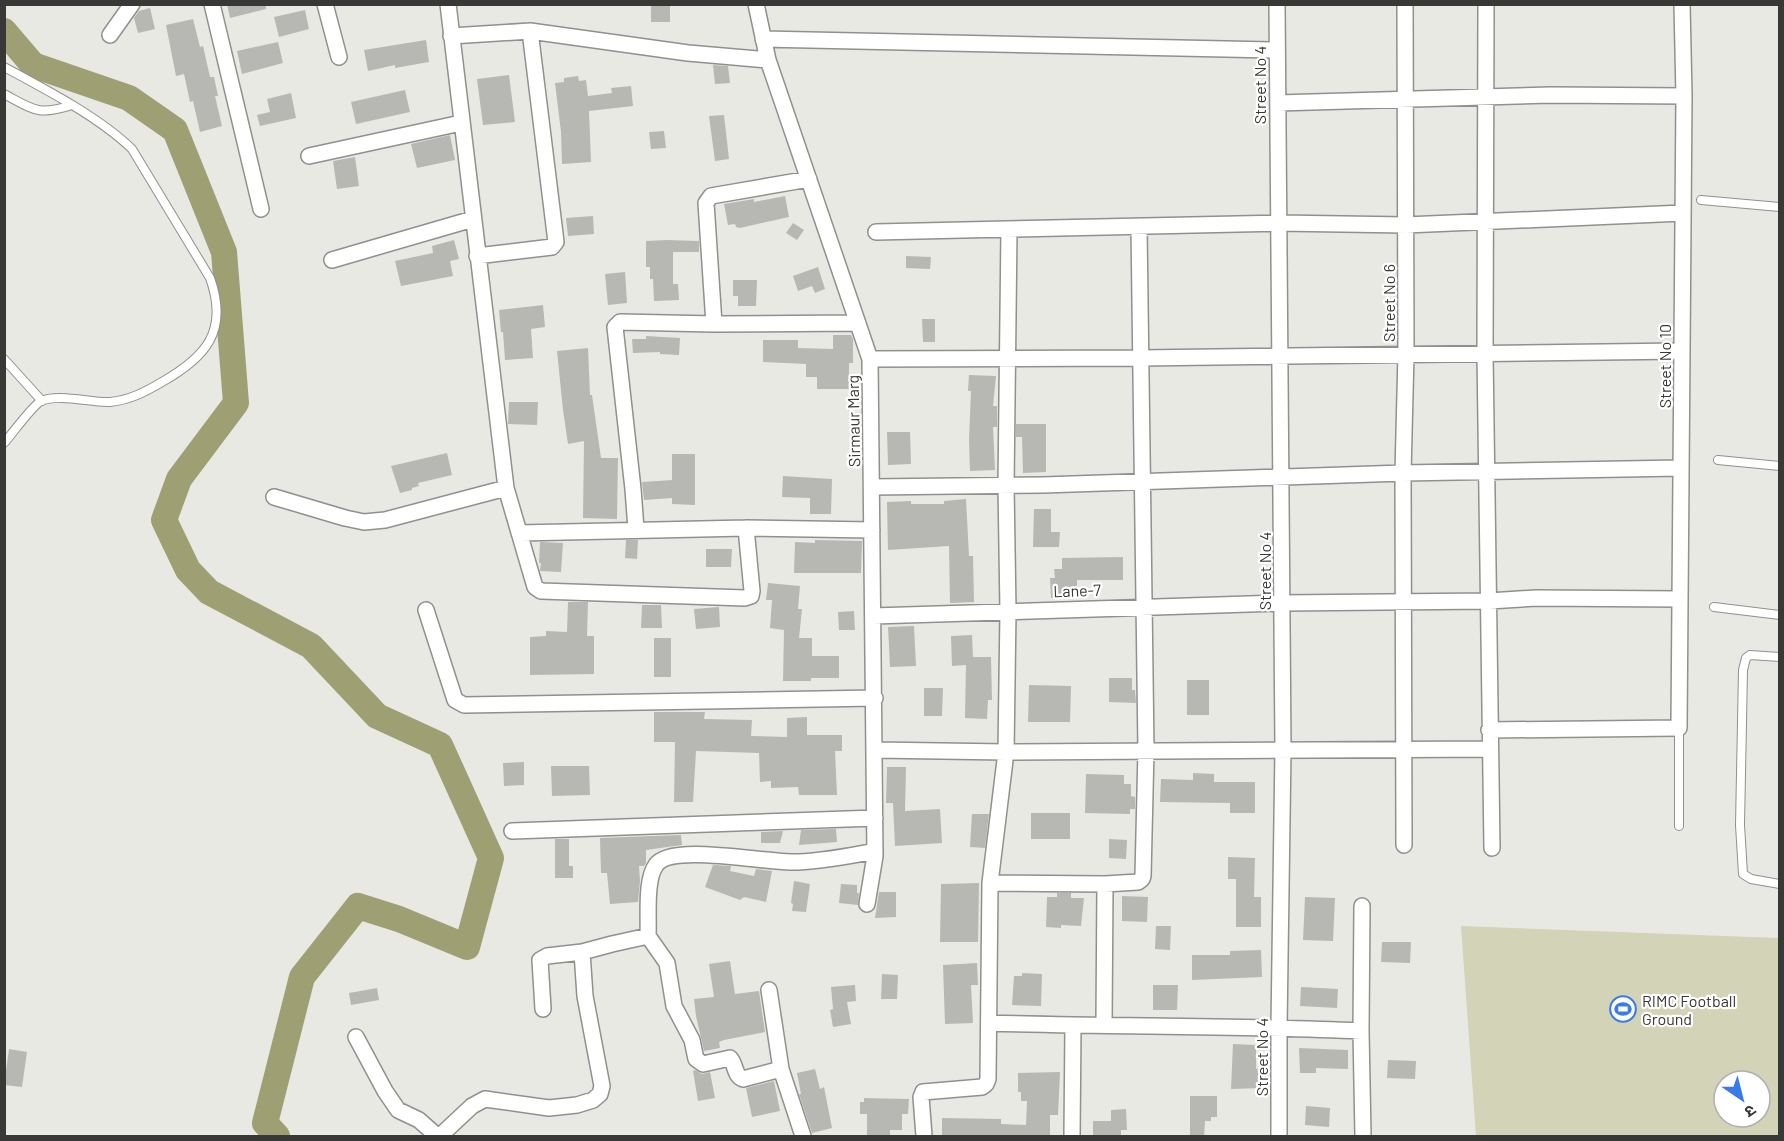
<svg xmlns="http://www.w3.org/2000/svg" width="1784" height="1141" viewBox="0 0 1784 1141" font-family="Barlow,'Noto Sans Devanagari',sans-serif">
<rect width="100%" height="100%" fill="#e9e9e4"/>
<path fill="#d2d3b7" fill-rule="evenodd" d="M1461 926 1779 938V1136H1476ZM1724 1081H1760V1117H1724Z"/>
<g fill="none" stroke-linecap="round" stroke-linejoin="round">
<path stroke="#9f9f74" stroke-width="26" d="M4 31 33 65 129 98 175 130 224 252 236 403 179 479 164 520 188 570 209 592 311 646 377 716 440 745 491 858 467 947 399 919 358 906 302 977 265 1123 277 1136"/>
</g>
<path fill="#b7b8b3" d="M227 4H266V9L230 18Z
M651 4H670V22H651Z
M150 8 155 29 138 33 134 18 139 11Z
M305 10 309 29 279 37 274 17Z
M193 19 200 47 203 46 210 77H214L218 96H215L222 126 200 132 193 101 190 102 184 74 176 76 166 25Z
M426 40 429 62 395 68V65L368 71 364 50Z
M278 42 283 63 242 74 237 51Z
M713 65 728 66 730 83 715 84Z
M509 75 515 122 483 125 477 79Z
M578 76 579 81 586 80 588 96 612 93 611 88 631 86 633 106 589 111 591 162 562 164 561 132 555 83 564 82V78Z
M405 90 410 112 356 124 351 102Z
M291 93 296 118 260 126 257 115 270 112 267 99Z
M724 115 729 159 715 161 709 116Z
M664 131 666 148 651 149 649 132Z
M450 135 455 160 417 168 411 144Z
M355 157 359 186 337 189 333 161Z
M785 196 789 217 740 228 736 227 735 224 728 225 724 204 754 199V202Z
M593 216 594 234 568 236 566 218Z
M793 223 804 230 797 240 786 233Z
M454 240 459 259 450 261 453 276 401 286 395 261 433 253 432 246Z
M667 240 699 241V252H673V284H678L679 300 654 301 653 279H650V267H646V241Z
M906 256 931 257 930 269 906 268Z
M818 267 825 289 815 293 812 286 798 291 793 276Z
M625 272 627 303 608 305 605 274Z
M733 280H757L756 306H738V296H733Z
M543 305 545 327 531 329 533 358 505 360 503 332H501L499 310Z
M922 319H935V342H923Z
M833 335H851L853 339V363H849V389H817V377H806V364L763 362V340H798V348L833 349Z
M646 336 680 338 679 355 660 354V352L633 353 632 339H646Z
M588 348 590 395H592L601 458H618L617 519 583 518 584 441 568 444 563 410 557 351Z
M969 375 996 376 993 406H997V427H993L995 470 970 471 969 440 971 391H968Z
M509 402H538L537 425 508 424Z
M1016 424H1046V472L1023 473 1022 437H1016Z
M887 432H910L911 464 888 465Z
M447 453 452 475 418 483 419 486 412 488V490L400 493 391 466Z
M672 454H695V505L672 504V498L644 500 642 482 672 480Z
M783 476 832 479 831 514H810V498L782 497Z
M966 499 969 556H973L974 602 950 603 949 546 888 550 887 502 911 501V504H944V501Z
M1034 509H1051V532H1060L1059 547H1033Z
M626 540H638L637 559 625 558Z
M815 540 862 541 861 573H794L795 542 815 543Z
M540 542 563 543 561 572 540 571 541 563H539Z
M706 549H732L731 567H706Z
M1123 557V580H1077V598H1051L1050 578H1055L1054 569H1062V558Z
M768 583 800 586 798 609H802L799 638H812V656H839V678H811V681H783L784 630 770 628 772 600H766Z
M568 602H588L587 636H594V674L530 675V637L546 636V631L567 632Z
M642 605H661L662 628H641Z
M719 607 720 627 696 629 694 609Z
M854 611 855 630H839L838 612Z
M914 626 916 666 890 667 888 627Z
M972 635 973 657H991L992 700H988L987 719 965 718 966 665 952 666 951 636Z
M654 638H671V677H654Z
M1109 678H1132V690H1135L1136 703 1109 702Z
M1187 680H1209V715H1187Z
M1029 685 1071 686 1070 722H1028Z
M924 688H943L942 716H924Z
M654 712H705L704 719 752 720 751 736 787 737V718L807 717V735H842V751H835L837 795H799L798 787 771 788V781L760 782 759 753 696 751 693 802H674L675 742H654Z
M524 762V785L504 786 503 763Z
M551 766H589L590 795 552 796Z
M887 767H906L905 811 940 809 942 843 895 846 893 803H886Z
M1193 773 1214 774V782H1255V813H1230V803L1160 802 1161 779 1193 780Z
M1086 774 1124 775V784H1131V796L1135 797V809H1130V814L1085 813Z
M1031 813H1070V839H1031Z
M972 814H989L985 848 970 847Z
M836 829 837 842 799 845 801 830Z
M783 831 780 843H761V832Z
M681 835 682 845 646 850V863L644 866H639L640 881 638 902 610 904 607 873H601L600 838Z
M555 839H569V866H573V878H555Z
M1109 839 1127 840 1126 859 1109 858Z
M1228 857 1255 858 1254 897H1261V927H1236V879H1228Z
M713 865 731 866 730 871 754 876 756 869 772 871 766 902 744 897 740 900 705 887Z
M794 881 810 884 806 912 792 911 793 904 791 903Z
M979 883 978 942H940L941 884Z
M841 884 857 885V893H859L858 905 839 903Z
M879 892H896V917L875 918Z
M1057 893H1071V898H1084L1081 926 1061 925V928L1046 927 1047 897H1057Z
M1122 896 1148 897 1147 922 1122 921Z
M1305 897 1335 898 1333 941 1303 940Z
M1156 926H1171L1170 950 1155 949Z
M1382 942H1411L1410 963 1381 962Z
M1261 950 1262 977 1192 980V955H1230V951Z
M730 961 735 994 759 991 765 1032 724 1040 719 1042 720 1048 704 1051 696 1016 694 999 714 997 709 964Z
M977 963 978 985H971L973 1023 945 1024 943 965Z
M1022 973 1042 974 1041 1006 1012 1005 1014 976H1022Z
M882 974 898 975 897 999H881Z
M855 985 856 1001 847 1002 851 1024 833 1027 830 1010 833 1009 831 987Z
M1153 985H1178L1177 1010H1153Z
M1301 987 1338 989 1337 1008 1300 1006Z
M377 988 379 1000 351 1005 349 993Z
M1233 1044 1256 1045V1069L1263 1068V1088L1231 1089Z
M1299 1048 1348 1050V1069L1316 1068V1073H1300Z
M9 1049 27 1052 22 1087 4 1085Z
M1388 1060 1416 1061 1415 1079 1387 1078Z
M815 1069 820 1089 824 1087 832 1128 812 1133 799 1094H801L797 1073Z
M695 1070 702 1074 710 1072 715 1098 698 1101 693 1071Z
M1060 1072 1058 1115H1050V1137H942V1118L1001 1119V1124L1026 1125 1027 1101H1021V1092H1018V1073Z
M774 1081 780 1111 752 1117 746 1088Z
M1190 1096H1217V1117H1211V1121H1205L1204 1137H1190Z
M864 1098 909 1099 908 1114H902V1130H890V1137H867V1114H860V1102H864Z
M1306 1106 1330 1108 1329 1127 1305 1125Z
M1126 1109 1127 1130H1121V1137H1093V1121H1111V1110Z"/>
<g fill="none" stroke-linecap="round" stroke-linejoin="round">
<g stroke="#90908c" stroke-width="10">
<path id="lane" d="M4 67C45 89 99 117 132 149L210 278C229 331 206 357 162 382 145 392 130 400 110 402 91 403 59 393 41 401 33 405 12 434 4 443
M4 94C34 110 38 116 72 105
M1701 200 1780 207
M4 359 42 401
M1718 460 1780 466
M1714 607 1780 615
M1780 657 1750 655 1746 658 1743 670 1740 825 1743 874 1751 879 1780 884
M1679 826V728"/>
</g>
<g stroke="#90908c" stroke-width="18">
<path id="street" d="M212 4 261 209
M325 4 339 57
M448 4 506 488 535 587 541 591 745 598 751 596 752 591 746 528
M756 4 768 60 870 359 875 856 867 904
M1277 4 1283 749 1279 1027V1136
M1486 4 1485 354 1492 848
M110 35 132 4
M451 36 530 31 688 53 768 60
M763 39 1277 50
M1278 103 1551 95 1684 96
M309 156 461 123
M876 232 1279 223 1406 225 1683 213
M477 256 552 247 556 242 530 31
M332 260 473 219
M714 324 706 203 711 196 809 179
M870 359 1140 358 1682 351
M872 487 1043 485 1403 473 1681 468
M274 497 345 518 364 522 385 520 506 488
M636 529 633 489 615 327 620 322 714 324 858 323
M519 533 746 528 872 530
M426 610 455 700 464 705 875 698
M873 616 1282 603 1489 601 1536 598 1680 599
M1489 730 1679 728 1684 96 1682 4
M875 750 1006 752 1490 749
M512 831 875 818
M1404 845 1403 473 1406 354 1405 4
M990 883 1105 884
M648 936 667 963 674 1006 692 1040 696 1059 703 1064 730 1058C736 1064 734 1076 743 1079L781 1069 769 990
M543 1009 540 960 547 956 582 952
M989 1023C1113 1027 1237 1025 1361 1031L1362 906
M1104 1024 1105 884 1138 882 1142 879 1143 876 1146 750 1139 227
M1361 1031 1363 1136
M356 1037 385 1091 398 1110 419 1120 437 1136
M781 1069 803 1136
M440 1136 472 1106 485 1099 549 1108 577 1105 593 1100 600 1094 602 1086 585 996 582 952 612 944 648 936C649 917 645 880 656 865 671 842 770 864 798 862 824 861 850 856 875 851
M924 1136 921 1097 923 1092 982 1087 986 1084 988 1079 990 883 1006 752 1008 611 1006 485 1009 230
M1072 1136 1073 1026"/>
</g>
<use href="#lane" stroke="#fff" stroke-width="8"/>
<use href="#street" stroke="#fff" stroke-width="15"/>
</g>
<defs>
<g id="stadium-ring" transform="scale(1.35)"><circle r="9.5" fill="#fff" stroke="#387be9" stroke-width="1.5"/><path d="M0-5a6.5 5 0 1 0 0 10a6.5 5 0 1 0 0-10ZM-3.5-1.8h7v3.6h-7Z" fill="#387be9"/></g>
</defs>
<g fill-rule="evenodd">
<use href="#stadium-ring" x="1623" y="1009"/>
</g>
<g text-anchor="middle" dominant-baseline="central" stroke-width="4.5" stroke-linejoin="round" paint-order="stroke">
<g font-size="16" fill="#383836" stroke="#fff">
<text transform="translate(1259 85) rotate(-90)">Street No 4</text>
<text transform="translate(1388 303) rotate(-90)">Street No 6</text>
<text transform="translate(1664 366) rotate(-90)">Street No 10</text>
<text transform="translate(853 421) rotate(-91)">Sirmaur Marg</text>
<text transform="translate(1264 571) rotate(-90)">Street No 4</text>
<text transform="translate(1077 590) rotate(-2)">Lane-7</text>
<text transform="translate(1261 1057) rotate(-90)">Street No 4</text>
</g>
<g font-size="16" fill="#383836" stroke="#fff" text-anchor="start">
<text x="1642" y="1000">RIMC Football<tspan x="1642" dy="18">Ground</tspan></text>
</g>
</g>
<rect width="1784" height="1141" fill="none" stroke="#383836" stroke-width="12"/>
<g transform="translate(1742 1099) rotate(145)"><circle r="28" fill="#ffffff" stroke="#afafaf" stroke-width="1.5"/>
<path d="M0-4.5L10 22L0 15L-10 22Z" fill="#387be9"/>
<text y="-9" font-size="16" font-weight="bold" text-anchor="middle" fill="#383836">उ</text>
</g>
</svg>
